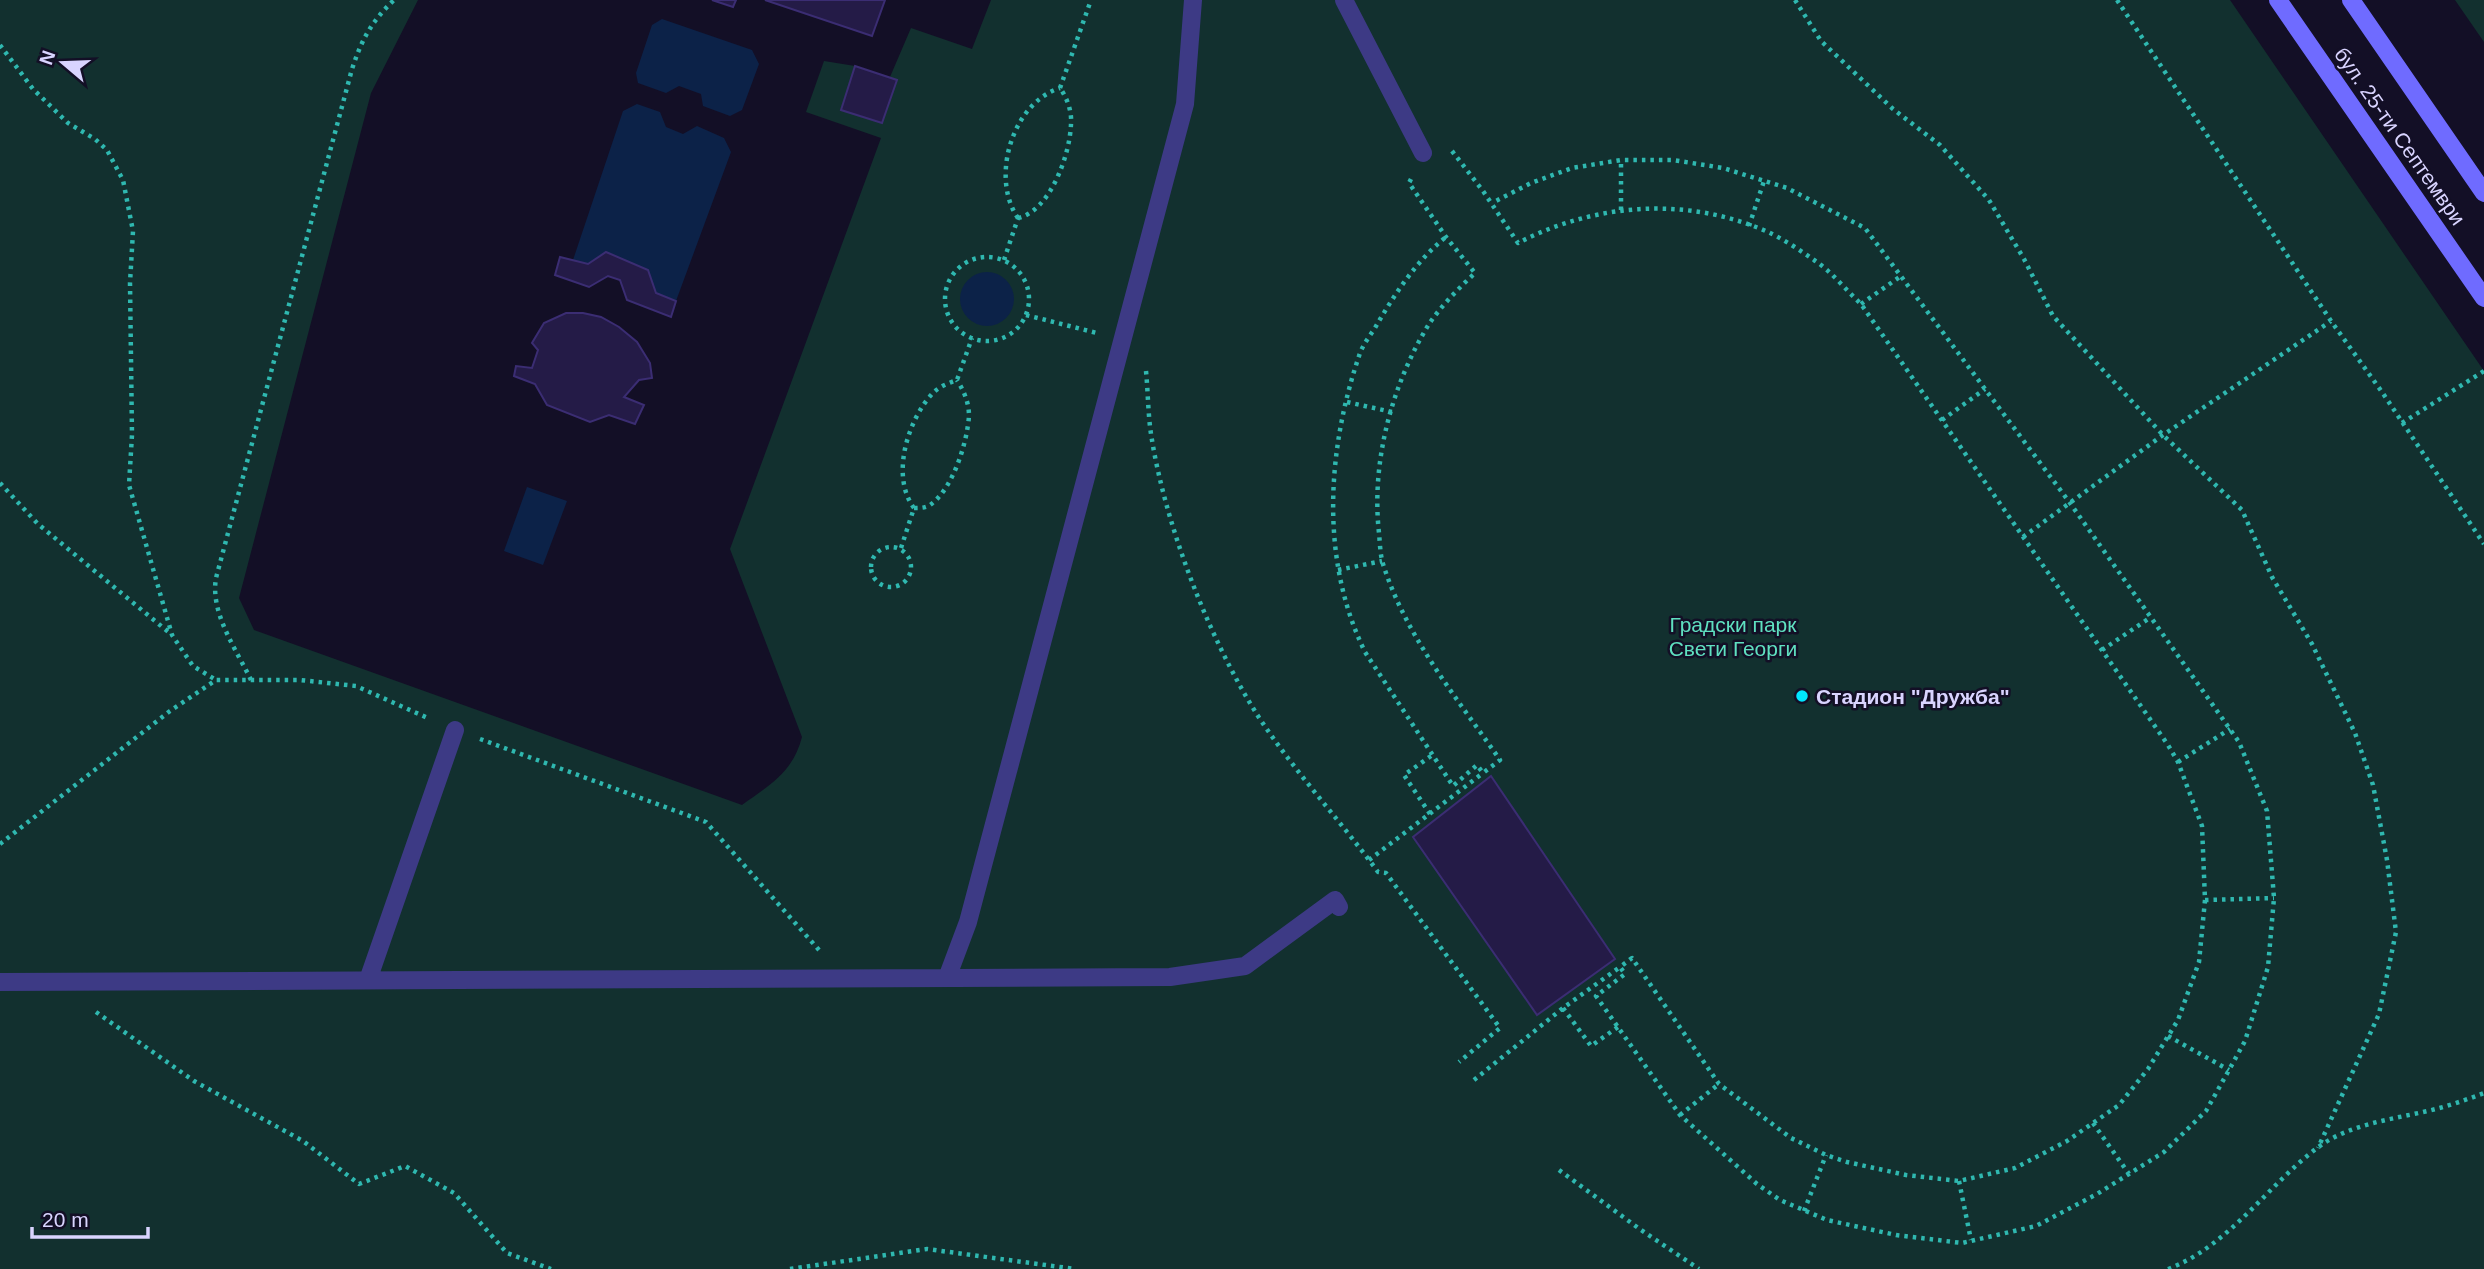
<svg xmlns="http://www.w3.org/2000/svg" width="2484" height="1269" viewBox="0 0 2484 1269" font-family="Helvetica,sans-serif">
<rect width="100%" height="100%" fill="#130f26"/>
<path fill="#12302f" d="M0 0H418L371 93 239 598 254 630 742 805C770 785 793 772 802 737L730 549 881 138 806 112 824 61 855 66 890 77 911 28 972 49 991 0H2230L2484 371V1269H0Z
M2455 0H2484V42Z"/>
<path fill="#0c2248" d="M662 19 752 50 759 64 742 110 730 116 703 106 701 94 679 86 666 93 638 83 636 73 652 25Z
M637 104 660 112 666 127 683 134 697 126 724 138 731 152 676 301 656 293 647 270 606 252 588 264 573 260 623 111Z
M960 299a27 27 0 1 1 54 0a27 27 0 1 1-54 0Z
M527 487 567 501 543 565 504 551Z"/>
<path fill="#241b47" stroke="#3b2d73" stroke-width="2" d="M712 0H736L733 7Z
M765 0H885L872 36Z
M855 66 897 80 882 123 841 110Z
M606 252 648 270 656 293 676 301 671 317 627 300 620 280 608 276 589 287 555 275 560 257 588 264Z
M566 313H583L601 317 619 327 637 342 650 363 652 378 639 380 624 397 644 405 635 424 609 415 590 422 547 405 535 384 514 376 516 366 532 368 538 350 532 343 544 323Z
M1491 776 1615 959 1537 1015 1413 837Z"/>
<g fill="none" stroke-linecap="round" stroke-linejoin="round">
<path stroke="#2fb8b0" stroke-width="4.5" stroke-dasharray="3.5 5" stroke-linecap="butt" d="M1795 0 1821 41 1893 109 1940 145 1989 200 2024 259 2053 316 2163 435 2242 510 2272 577 2312 644 2355 733 2373 785 2387 860 2396 932 2379 1014 2318 1148
M2117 0 2331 321 2382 392 2484 544
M0 45 33 89 68 123 95 139 107 150 123 180 133 231 130 283 132 435 129 485 172 635 193 666 216 680
M1060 88 1091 0
M1452 151 1483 191 1518 243C1595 203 1687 196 1768 232 1783 239 1800 250 1814 260 1831 271 1846 290 1861 304L2168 745 2178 762 2202 826 2205 900 2199 962 2178 1020 2148 1069 2119 1105 2067 1141 2015 1168 1959 1181 1906 1175 1847 1162 1826 1155 1791 1138 1719 1084 1632 958 1620 967 1625 974 1596 996 1680 1115 1757 1184 1780 1200 1827 1220 1896 1235 1962 1243 2036 1226 2097 1194 2164 1152 2206 1111 2229 1070 2245 1041 2268 967 2274 898 2267 811 2239 742 2070 503 1865 228 1787 188 1723 168 1673 160H1621L1572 168 1531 183 1492 203
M1411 179 1409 183 1446 237 1475 273C1459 288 1441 306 1429 324 1392 384 1371 462 1379 533 1380 543 1380 554 1383 564 1406 637 1457 698 1500 760L1483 773 1477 765 1453 786 1365 652C1320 560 1327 451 1359 356 1362 346 1369 337 1375 328 1394 295 1416 261 1446 237
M1621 210V160
M1018 218C990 178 1012 103 1060 88
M1018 218C1050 211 1070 155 1071 124 1072 111 1067 98 1060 88
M1749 226 1764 181
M945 299a42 42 0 1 1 84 0a42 42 0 1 1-84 0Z
M1004 260 1018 218
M1861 304 1901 276
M1026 315 1097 333
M1146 371C1148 392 1148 414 1151 434 1165 525 1209 639 1258 716 1294 771 1339 819 1378 872L1386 873 1500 1028 1459 1062
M1347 402 1392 412
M1942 420 1985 389
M2402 423 2484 371
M0 483 38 524 172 635
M914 508C890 476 908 419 933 393 940 386 949 383 957 380L972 338
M914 508C920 508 925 508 930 505 953 489 967 443 969 416 969 403 964 391 957 380
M2023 537 2163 435 2331 321
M871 567a20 20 0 1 1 40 0a20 20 0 1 1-40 0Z
M901 548 914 508
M1338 570 1382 561
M2102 650 2151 617
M251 680C236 649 210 613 216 578L352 69C362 39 371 22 394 0
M480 739 706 822 819 950
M2178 762 2230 729
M1430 814 1404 775 1431 756
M0 844 170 711 216 680H300L356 686 430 719
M1369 860 1483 773
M2205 900 2274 898
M1563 1008 1591 1046 1618 1027
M96 1012 194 1081 303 1141 359 1184 405 1166 454 1193 507 1253 551 1269
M2168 1036 2229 1070
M1474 1080 1563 1008 1620 967
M1680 1115 1719 1084
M2093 1123 2129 1174
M1559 1170 1641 1230 1699 1269
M1959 1181 1971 1240
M1804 1211 1826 1155
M790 1269 927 1249 1075 1269
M2168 1269C2229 1246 2267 1186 2317 1148 2353 1121 2401 1119 2443 1107 2457 1103 2471 1098 2484 1093"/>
<path stroke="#3d3a85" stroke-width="18" d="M1344 0 1423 153
M947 978 968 922 1185 104 1193 0
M368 980 455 730
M0 982 1170 977 1245 966 1335 900 1339 907"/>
<path stroke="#6f6bff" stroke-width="18" d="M2278 0 2484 298
M2351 0 2484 193"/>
</g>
<circle fill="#00e5ff" stroke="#130f26" stroke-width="2.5" cx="1802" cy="696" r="7"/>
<g text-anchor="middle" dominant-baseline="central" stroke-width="5" stroke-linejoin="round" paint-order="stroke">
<g font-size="21" fill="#d9d4ff" stroke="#130f26">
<text transform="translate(2400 136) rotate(55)">бул. 25-ти Септември</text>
</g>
<g font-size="21" fill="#5fe0c0" stroke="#130f26">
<text x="1733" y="624">Градски парк<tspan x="1733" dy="24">Свети Георги</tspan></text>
</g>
<g font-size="21" font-weight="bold" fill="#d9d4ff" stroke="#130f26" text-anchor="start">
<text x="1816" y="696">Стадион "Дружба"</text>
</g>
</g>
<g transform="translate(63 63) rotate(289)" stroke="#130f26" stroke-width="5" paint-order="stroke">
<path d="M0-5L12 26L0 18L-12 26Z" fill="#d9d4ff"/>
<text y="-10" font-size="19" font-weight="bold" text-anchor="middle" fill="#d9d4ff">N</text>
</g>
<path d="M32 1227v10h116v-10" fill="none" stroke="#d9d4ff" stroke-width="3.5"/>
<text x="42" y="1227" font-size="21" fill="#d9d4ff" stroke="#130f26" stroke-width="5" paint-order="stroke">20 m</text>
</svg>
